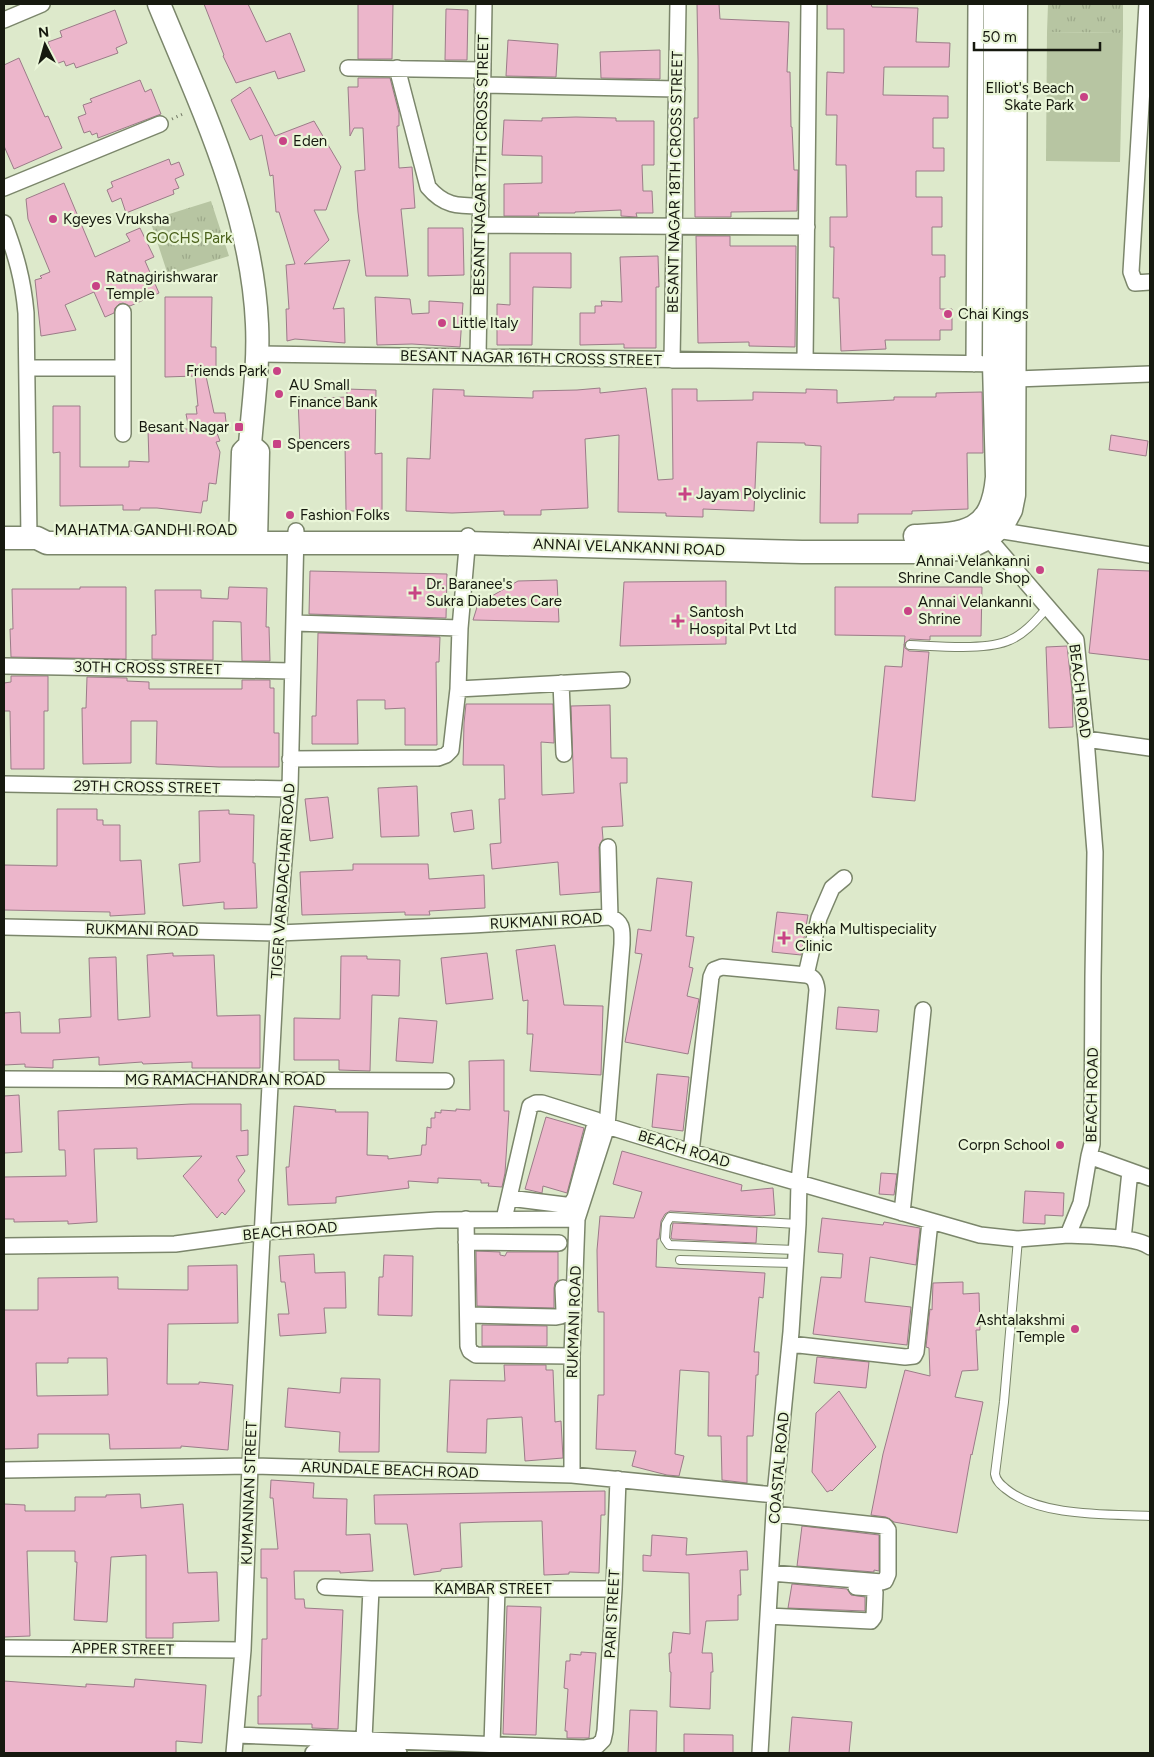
<svg xmlns="http://www.w3.org/2000/svg" width="1154" height="1757" viewBox="0 0 1154 1757" font-family="Figtree,sans-serif">
<defs>
<pattern id="park-tufts" width="24" height="20" patternUnits="userSpaceOnUse" patternTransform="scale(1.25)"><rect width="24" height="20" fill="#b7c5a2"/><path d="M3 7l-1-3M5 7V3M7 7l1-3M15 17l-1-3M17 17v-4M19 17l1-3" fill="none" stroke="#9da98a"/></pattern>
</defs>
<rect width="100%" height="100%" fill="#dde9cb"/>
<path fill="url(#park-tufts)" d="M1048 4H1123V33L1047 32Z
M211 201 229 256 168 275 150 220Z"/>
<path fill="#b7c5a2" d="M1047 32 1123 33 1120 162 1046 161Z"/>
<path fill="#ecb6cb" stroke="#9b7c88" fill-rule="evenodd" d="M204 4H248L266 42 290 33 305 71 278 79 275 71 236 83 223 56 224 55Z
M358 4H393L392 59H358Z
M697 4H719L720 19 789 22 787 72H790L791 127H792L794 170H798L797 211 731 212V217H695L694 118H698V59Z
M827 4H871L872 7 918 8 916 42 950 43 949 67H884L883 95 948 96V118H933V148H944V171H916V197H942V227H932V255H945V277H940V309H952V330H940V340H885L886 349 841 351 839 298H833L834 247H830V217H847L846 165H836L837 115H826L827 72 844 73V29H827Z
M446 9 468 10 467 60H445Z
M115 10 127 43 116 48 118 53 76 68 74 63 66 66 64 61 56 64 48 42 62 37 60 31Z
M508 40 558 44 556 77 506 76Z
M660 50V79L601 78 600 52Z
M19 58 45 117 48 116 62 148 14 169 4 146V65Z
M358 78H390L399 113V126H397L399 168 412 167 415 208 401 209 408 276H366L358 212 355 171 365 170 363 128H354L350 136 348 87H358Z
M140 80 145 92 151 89 161 114 98 138 97 133 92 135 90 131 84 133 78 117 86 114 83 105 92 102 90 99Z
M250 87 275 136 314 121 341 167 326 210H314L329 240 304 264 350 260 333 309 344 308 345 343 295 339 287 341 286 309H289L286 265 295 264 279 212H276L273 175 270 176 262 135 250 140 231 100Z
M576 117 616 118V121H654V165H642L643 191H652L653 213H636L637 217 621 216V210L575 212V213H538L539 216H504V184L542 183V156L502 155 504 120 542 121V118Z
M169 159 171 165 179 162 184 175 175 179 179 188 173 190 174 194 126 213 121 198 112 202 107 190 113 187 111 182Z
M64 183 95 257 130 241 126 234 140 228 154 257 145 261 159 293 130 306 123 303 119 304 115 308 114 313 105 317 94 292 65 305 76 330 41 336 35 280 42 278 40 276 50 272 28 219 26 199Z
M428 228H463L464 275 428 276Z
M696 236H730V246H796L795 347 749 346V342L698 343Z
M510 253H571V288L533 287 532 345H497V304L510 305Z
M658 256 659 287H656V348H624V344L580 345V313H595V306H602L601 301 622 302 620 257Z
M165 297H212L211 347H216V376H206L214 413H225L227 431 217 433 220 441 216 442 220 452 216 484 209 483 207 501H203L201 513 157 508H140V510H123V505L60 506V452L53 453V406H80V467H129V461L149 462 148 430 189 429 186 414H197L196 406H198L195 376 165 377Z
M375 297 410 299 412 314 429 313V301L463 303 460 347 412 344 377 345Z
M600 388V393L646 388 658 480 673 479 672 389H697V401L753 400V392L806 393V389L837 390V403L894 400V397H936V393L982 392 983 453H967L968 509 912 511V514H858V523H820L821 446 805 445V443L757 442 754 511 703 509V517L666 516V513L618 512 619 435 585 439 588 508 541 510V515H504V511L452 513 406 511 407 458 430 459 433 389 464 390V396L533 398V391L577 390Z
M347 389 376 390 375 454 382 453V511H346L345 444 300 446 298 399 347 397Z
M1111 435 1148 441 1146 456 1109 450Z
M1098 569 1150 571V660L1089 653Z
M310 571 447 574 446 618 309 614Z
M557 580 559 622 473 620 478 604 518 581Z
M726 581V644L620 646 624 582Z
M80 587H126V659L11 657 10 629H13L12 589H80Z
M229 587 267 588 266 627H269L270 661H242L241 622 213 621V660L152 659V635H156L155 590H201V598L228 599Z
M835 587H982L981 636H930V640L910 639 904 644 905 648 909 651 929 652 915 801 872 797 885 666 902 667 905 636 835 635Z
M318 633 440 637 439 662H436L437 745H405V708L385 709V700H357L358 744H312V716H316Z
M1067 646 1072 691 1073 727 1049 728 1046 647Z
M11 676H48V711H44V769H11L10 711H4V683L11 682Z
M87 677 127 678V681L149 682V689H242V680H270V688H274V733H279V767H219L156 764 157 721H131V763L83 764 82 708H86Z
M466 704H553L554 743 541 742 542 795 574 793 571 706 610 705 611 758H627V783H620L623 826 602 827 603 839 599 847 600 892 560 895 558 862 492 869 490 844 501 843 499 799H505L504 765H463L464 723Z
M417 786 419 836 381 837 378 788Z
M328 797 333 838 310 841 305 799Z
M57 809H97V820H103V825H120V861L141 860 145 914 110 916V912L4 910V865L57 866Z
M229 810V814L254 815 253 863H255L257 908 224 909V902L183 906 179 864 200 862 199 811Z
M472 810 474 829 454 832 451 813Z
M353 864H428L429 879 484 875 485 908 429 911 430 915H405V912L302 915 300 872 353 870Z
M657 878 692 882 686 936 694 937 689 967 693 968 687 996 699 999 688 1054 625 1042 642 954 635 953 638 929 651 931Z
M777 912 808 915 801 955 772 952Z
M555 945 564 1005 603 1006 601 1075 530 1071 533 1034H527L528 1000 523 1001 516 950Z
M173 953V956L214 955 217 1016 260 1015V1068H192V1062L143 1064 142 1062 99 1065V1057L53 1060V1068L25 1067V1064L4 1065V1013L20 1012 21 1033H60L59 1019 91 1017 89 958 116 957 118 1020 150 1017 147 955Z
M487 953 493 999 446 1004 441 958Z
M341 956H367V959L400 960 399 996 372 995 370 1071 339 1070V1060H294V1018L340 1019Z
M838 1007 879 1010 877 1032 836 1029Z
M399 1018 437 1021 433 1063 396 1061Z
M504 1060V1111H509L505 1173 502 1187 488 1186 489 1183H481V1180L438 1178V1183L408 1181 409 1188 336 1197V1203L288 1205 286 1167H289L294 1106 336 1110 335 1112H368L367 1155 388 1156V1159L421 1155 422 1145H426L427 1127 431 1128V1118H435V1112L441 1113V1110L456 1111V1109L470 1110 469 1061Z
M657 1074 689 1077 683 1131 652 1127Z
M19 1095 22 1152 4 1153V1096Z
M191 1104H241V1131L248 1130V1155L236 1156 245 1171 238 1180 245 1191 225 1215 222 1212 217 1218 183 1176 202 1156 137 1159V1148L94 1149 97 1222 68 1224V1221L14 1222V1219H4V1177L66 1176 65 1150H59L58 1111Z
M546 1117 584 1128 567 1193 543 1186 542 1193 525 1189Z
M622 1151 742 1185 741 1191 773 1188 775 1215 760 1216 670 1211 665 1214 661 1221 659 1239H657L656 1267 765 1273 763 1298 759 1297 754 1352H759L758 1375H756L753 1436H747V1483L722 1480 721 1436H708L709 1372 680 1370 675 1454 684 1456 679 1476 667 1475 632 1466 636 1451 596 1449 598 1395H604V1312H598L597 1250 600 1216 634 1218 642 1192 613 1184Z
M881 1173 897 1174 894 1195 879 1194Z
M1025 1191 1064 1193 1063 1216 1045 1215V1224L1023 1223Z
M822 1218 883 1225 884 1222 920 1228 916 1265 870 1257 865 1299V1302L911 1307 907 1345 813 1334 821 1277 841 1278 843 1254 818 1252Z
M673 1223 757 1227 756 1243 672 1239 671 1237Z
M476 1251 500 1252V1255L505 1256 507 1252H558V1280L555 1283 554 1288V1308L477 1306Z
M314 1254 315 1273 345 1272 346 1308H324L326 1333 280 1336 278 1314H289L285 1282H281L279 1256Z
M384 1255 413 1256 412 1316 378 1315 379 1277H383Z
M237 1265 238 1323 168 1324 167 1384H199V1382L233 1385 228 1450 181 1446V1448L110 1449 109 1434H38V1448L4 1449V1310H38V1278L118 1277V1289L188 1290V1266ZM68 1358H107L108 1395 37 1396 36 1363H68Z
M963 1282V1294L979 1293 980 1330H976L978 1370 962 1371 955 1397 983 1402 972 1455 971 1454 957 1533 894 1522 886 1517 871 1515 883 1454 905 1370 930 1376 929 1348 926 1347 930 1309 932 1310 933 1283Z
M482 1325 547 1326V1346H482Z
M817 1357 869 1362 866 1388 814 1383Z
M504 1365H546V1370H553L555 1422 561 1421 563 1458 525 1461 522 1417 487 1419 486 1453 447 1452 450 1380 505 1381Z
M341 1378 380 1379 379 1452H339L340 1432 285 1427 288 1388 340 1393Z
M839 1391 876 1447 832 1491 831 1490 827 1492 812 1472 816 1413Z
M271 1480 314 1483 313 1498 347 1499 346 1535 370 1534 373 1571 340 1573V1571H294L295 1599H304L305 1608 343 1610 338 1729 312 1728V1724H258V1696H261L262 1639H267V1578H261V1549H278L273 1498H270Z
M605 1491V1515H601L599 1573 569 1572V1574L544 1575 542 1521 484 1522 460 1523 462 1567 441 1569V1571L414 1575 407 1524H375L374 1495Z
M140 1494 141 1508 183 1504 188 1573 217 1572 219 1621 173 1623V1638H146V1555L111 1557 107 1622 74 1620 77 1562H75V1551H27L30 1636 4 1637V1504L25 1505V1511H75V1497H106V1495Z
M802 1526 879 1535V1571L874 1570V1572L797 1566Z
M652 1535 687 1538 686 1555 747 1551 748 1570H740L741 1595H738V1620L706 1621 702 1653H712L713 1672H711L710 1709 670 1707 671 1672H670L669 1653H671L673 1632 690 1634 689 1573 643 1571V1555L651 1556Z
M792 1584 847 1589 851 1595 865 1597V1611L788 1608Z
M507 1606 541 1607 536 1735 503 1734Z
M581 1652 596 1653 589 1738H567V1731H565L568 1689 564 1688 566 1661H570V1654L581 1655Z
M135 1679 206 1685 202 1743 176 1741V1753H4V1681L86 1687V1684L134 1687Z
M630 1710 657 1711 656 1753H628Z
M792 1717 852 1722 849 1753H789Z
M684 1734 733 1735V1753H684Z"/>
<g fill="none" stroke-linecap="round" stroke-linejoin="round">
<g stroke="#7b866b" stroke-width="10">
<path id="lane" d="M910 645C937 646 987 651 1010 640 1026 633 1037 619 1048 607
M1018 1239 1004 1402 995 1474C996 1481 1001 1485 1006 1489 1040 1517 1107 1514 1150 1516
M796 1250 669 1245 665 1239 666 1224 670 1217 798 1224
M680 1260 795 1263"/>
</g>
<g stroke="#7b866b" stroke-width="18">
<path id="street" d="M1147 4 1131 272 1135 283 1150 282
M4 20 42 4
M348 68 483 70
M397 68 428 187C444 206 457 206 481 206
M482 85 677 89
M4 188 160 124
M4 223C16 255 23 279 26 313L29 538
M480 225 807 227
M123 312V434
M258 354 1002 364
M478 357 484 4
M672 360 678 4
M805 361 809 4
M974 364 976 4
M27 368H123
M1014 379 1150 374
M997 530 1150 555
M294 623 460 628
M4 666 292 671
M561 683 564 754
M458 689 622 680
M1086 739 1150 748
M290 759 438 758 446 755 451 750 458 689 460 628 468 536
M4 784 290 789
M608 847 610 917
M4 927 278 933 472 925 610 917C624 923 622 930 622 944L607 1126 577 1219 572 1356V1475
M806 975 819 918 832 888 844 878
M4 1079 446 1081
M691 1152 711 977 714 970 722 967 806 975C814 977 816 981 817 990L799 1182 798 1224 791 1332 775 1495 760 1753
M1089 1156 1150 1178
M509 1198 565 1205 571 1204 575 1198 596 1120
M902 1213 923 1010
M466 1219 468 1346 470 1351 476 1355 572 1356
M504 1219 530 1106 536 1103H542L596 1120 607 1126 691 1152 980 1235 1018 1239 1068 1235 1081 1203 1089 1156 1092 1144 1093 976 1095 852 1086 739 1076 640 988 538
M1068 1235C1087 1236 1137 1236 1150 1247
M1123 1239 1130 1171
M466 1242 559 1243
M4 1246 175 1244 263 1232 437 1220 577 1219
M468 1315 556 1317 561 1316 564 1311 563 1288
M790 1344 905 1357 914 1356 916 1352 930 1222
M4 1470 250 1466 572 1475 775 1495
M771 1573 882 1582 885 1581 888 1574V1530L885 1526 774 1514
M325 1587 371 1589H614
M768 1616 871 1621 874 1617 875 1592 871 1588 856 1587
M4 1648 243 1650
M236 1735 585 1748 597 1746 603 1740 605 1731 614 1589 618 1479
M364 1739 371 1589
M492 1745 497 1589
M234 1753 243 1650 250 1466 278 933 290 789 296 531
M313 1753 318 1749 399 1753"/>
</g>
<g stroke="#7b866b" stroke-width="25">
<path id="secondary" d="M159 4C201 106 252 211 257 324 259 365 253 405 250 445
M250 445 258 452 256 542
M915 536C964 534 992 534 997 477L994 364 995 4
M4 538H37L47 543H467L802 552H921L959 549 974 545 988 538 997 530 1005 521 1011 510 1014 495 1016 4
M240 542 243 452 246 449"/>
</g>
<path stroke="#737a66" stroke-width="3" stroke-dasharray="1 4" stroke-linecap="butt" d="M172 119 185 113"/>
<use href="#lane" stroke="#fff" stroke-width="8"/>
<use href="#street" stroke="#fff" stroke-width="15"/>
<use href="#secondary" stroke="#fff" stroke-width="22"/>
</g>
<g fill="#c84385" stroke="#eaf6d8" stroke-width="2">
<circle cx="1084" cy="97" r="5"/>
<circle cx="283" cy="141" r="5"/>
<circle cx="53" cy="219" r="5"/>
<circle cx="96" cy="286" r="5"/>
<circle cx="948" cy="314" r="5"/>
<circle cx="442" cy="323" r="5"/>
<circle cx="277" cy="371" r="5"/>
<circle cx="279" cy="394" r="5"/>
<rect x="234" y="422" width="10" height="10" rx="2.5"/>
<rect x="272" y="439" width="10" height="10" rx="2.5"/>
<path d="M682.5 486.5h5v5h5v5h-5v5h-5v-5h-5v-5h5z"/>
<circle cx="290" cy="515" r="5"/>
<circle cx="1040" cy="570" r="5"/>
<path d="M412.5 585.5h5v5h5v5h-5v5h-5v-5h-5v-5h5z"/>
<circle cx="908" cy="611" r="5"/>
<path d="M675.5 613.5h5v5h5v5h-5v5h-5v-5h-5v-5h5z"/>
<path d="M781.5 930.5h5v5h5v5h-5v5h-5v-5h-5v-5h5z"/>
<circle cx="1060" cy="1145" r="5"/>
<circle cx="1075" cy="1329" r="5"/>
</g>
<g text-anchor="middle" dominant-baseline="central" stroke-width="4.5" stroke-linejoin="round" paint-order="stroke">
<g font-size="15" fill="#16190f" stroke="#eaf6d8" text-anchor="start">
<text x="1074" y="88" text-anchor="end">Elliot's Beach<tspan x="1074" dy="17">Skate Park</tspan></text>
<text x="293" y="141">Eden</text>
<text x="63" y="219">Kgeyes Vruksha</text>
<text x="106" y="277">Ratnagirishwarar<tspan x="106" dy="17">Temple</tspan></text>
<text x="958" y="314">Chai Kings</text>
<text x="452" y="323">Little Italy</text>
<text x="267" y="371" text-anchor="end">Friends Park</text>
<text x="289" y="385">AU Small<tspan x="289" dy="17">Finance Bank</tspan></text>
<text x="229" y="427" text-anchor="end">Besant Nagar</text>
<text x="287" y="444">Spencers</text>
<text x="696" y="494">Jayam Polyclinic</text>
<text x="300" y="515">Fashion Folks</text>
<text x="1030" y="561" text-anchor="end">Annai Velankanni<tspan x="1030" dy="17">Shrine Candle Shop</tspan></text>
<text x="426" y="584">Dr. Baranee's<tspan x="426" dy="17">Sukra Diabetes Care</tspan></text>
<text x="918" y="602">Annai Velankanni<tspan x="918" dy="17">Shrine</tspan></text>
<text x="689" y="612">Santosh<tspan x="689" dy="17">Hospital Pvt Ltd</tspan></text>
<text x="795" y="929">Rekha Multispeciality<tspan x="795" dy="17">Clinic</tspan></text>
<text x="1050" y="1145" text-anchor="end">Corpn School</text>
<text x="1065" y="1320" text-anchor="end">Ashtalakshmi<tspan x="1065" dy="17">Temple</tspan></text>
</g>
<g font-size="15" fill="#16190f" stroke="#eaf6d8">
<text transform="translate(481 165) rotate(-89)">BESANT NAGAR 17TH CROSS STREET</text>
<text transform="translate(675 182) rotate(-89)">BESANT NAGAR 18TH CROSS STREET</text>
<text transform="translate(531 358) rotate(1)">BESANT NAGAR 16TH CROSS STREET</text>
<text x="146" y="530">MAHATMA GANDHI ROAD</text>
<text transform="translate(629 547) rotate(2)">ANNAI VELANKANNI ROAD</text>
<text transform="translate(148 668) rotate(1)">30TH CROSS STREET</text>
<text transform="translate(1080 691) rotate(83)">BEACH ROAD</text>
<text transform="translate(147 787) rotate(1)">29TH CROSS STREET</text>
<text transform="translate(283 881) rotate(-86)">TIGER VARADACHARI ROAD</text>
<text transform="translate(546 921) rotate(-3)">RUKMANI ROAD</text>
<text transform="translate(142 930) rotate(1)">RUKMANI ROAD</text>
<text x="225" y="1080">MG RAMACHANDRAN ROAD</text>
<text transform="translate(1092 1095) rotate(-89)">BEACH ROAD</text>
<text transform="translate(684 1149) rotate(17)">BEACH ROAD</text>
<text transform="translate(290 1231) rotate(-5)">BEACH ROAD</text>
<text transform="translate(574 1322) rotate(-88)">RUKMANI ROAD</text>
<text transform="translate(779 1468) rotate(-85)">COASTAL ROAD</text>
<text transform="translate(390 1470) rotate(2)">ARUNDALE BEACH ROAD</text>
<text transform="translate(249 1493) rotate(-88)">KUMANNAN STREET</text>
<text x="493" y="1589">KAMBAR STREET</text>
<text transform="translate(612 1614) rotate(-87)">PARI STREET</text>
<text transform="translate(123 1649) rotate(1)">APPER STREET</text>
</g>
<g font-size="15" fill="#4a601a" stroke="#eaf6d8">
<text x="189" y="238">GOCHS Park</text>
</g>
</g>
<rect width="1154" height="1757" fill="none" stroke="#16190f" stroke-width="10"/>
<g transform="translate(45 45) rotate(354)" stroke="#eaf6d8" stroke-width="4" paint-order="stroke">
<path d="M0-4L9 19L0 12L-9 19Z" fill="#16190f"/>
<text y="-8" font-size="14" font-weight="bold" text-anchor="middle" fill="#16190f">N</text>
</g>
<path d="M974 42v8h126v-8" fill="none" stroke="#16190f" stroke-width="2.5"/>
<text x="982" y="42" font-size="15" fill="#16190f" stroke="#eaf6d8" stroke-width="4" paint-order="stroke">50 m</text>
</svg>
